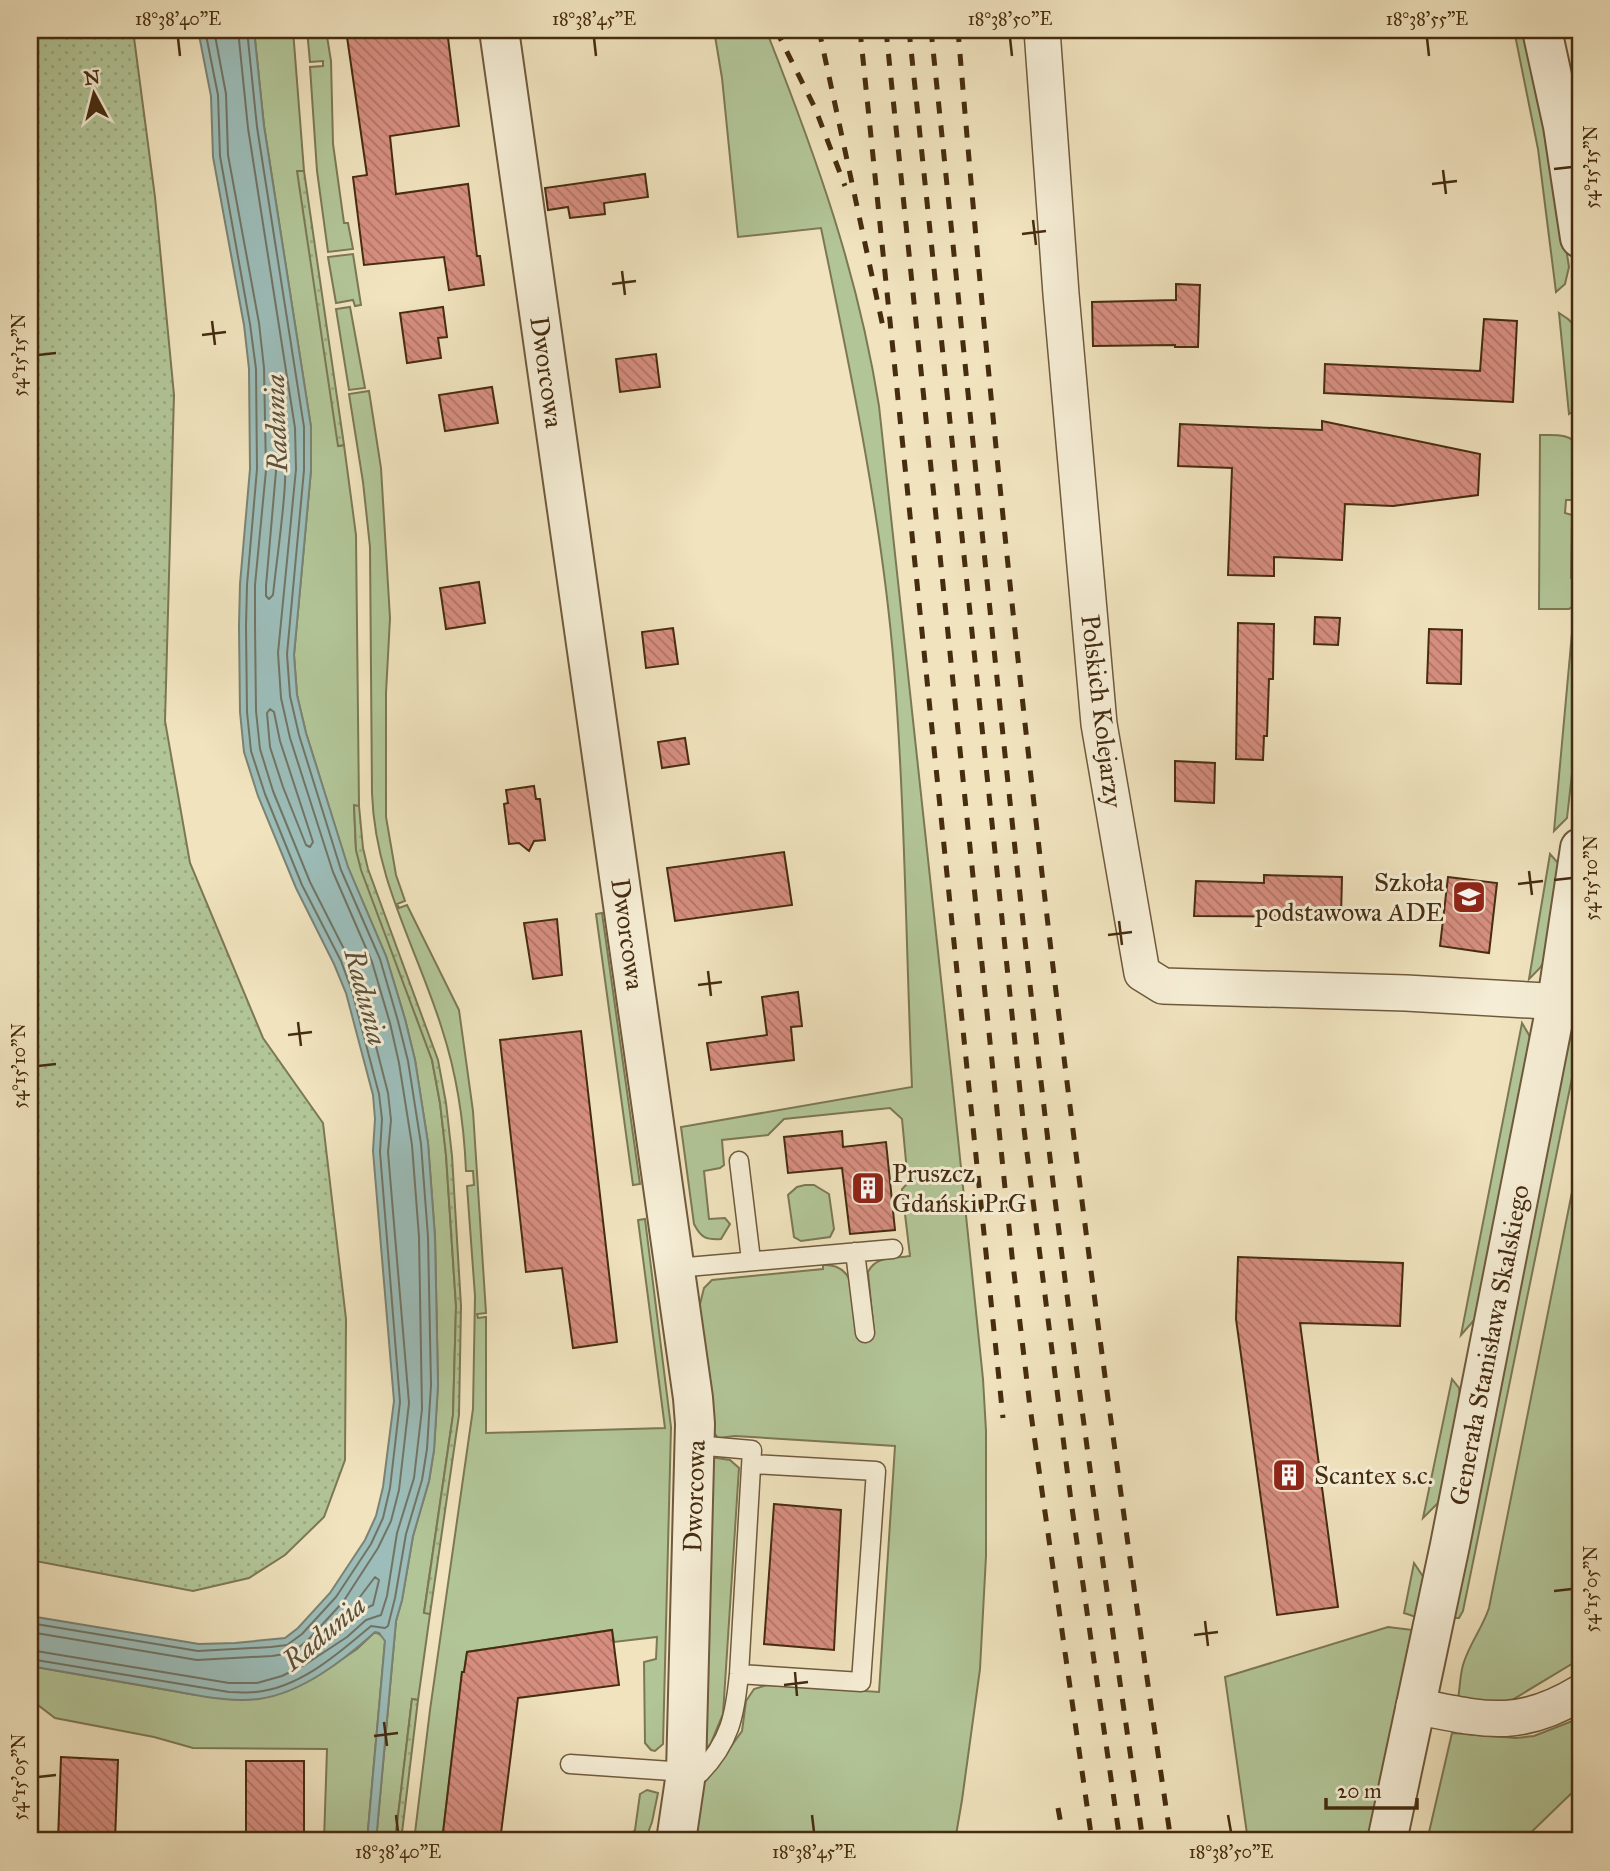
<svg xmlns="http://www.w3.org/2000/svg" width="1610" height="1871" viewBox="0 0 1610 1871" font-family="'IM FELL Great Primer',serif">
<defs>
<pattern id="garden-dots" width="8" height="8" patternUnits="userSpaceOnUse" patternTransform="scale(1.75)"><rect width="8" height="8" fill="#b2c597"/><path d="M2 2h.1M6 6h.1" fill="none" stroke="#9aa981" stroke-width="1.8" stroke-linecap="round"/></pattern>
<pattern id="building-back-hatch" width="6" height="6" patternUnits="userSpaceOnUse" patternTransform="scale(1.75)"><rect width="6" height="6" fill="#d78e80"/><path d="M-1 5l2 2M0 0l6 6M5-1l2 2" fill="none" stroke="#b07467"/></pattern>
</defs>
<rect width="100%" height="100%" fill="#f0e3be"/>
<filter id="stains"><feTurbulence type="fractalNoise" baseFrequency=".00286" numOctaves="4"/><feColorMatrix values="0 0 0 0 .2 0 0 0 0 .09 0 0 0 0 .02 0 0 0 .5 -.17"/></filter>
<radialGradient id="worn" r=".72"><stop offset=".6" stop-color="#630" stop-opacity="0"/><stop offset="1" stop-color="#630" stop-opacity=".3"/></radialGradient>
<path fill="#b2c597" stroke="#7c7854" stroke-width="2" d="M254 30H293L304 171H298L339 446 344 445 356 535 359 806H354L356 850 432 1060 440 1103 446 1155 456 1306 453 1415 424 1612 430 1614 418 1700 412 1699 395 1841H376L396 1621 402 1600 413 1536 429 1481 434 1450 438 1385 435 1237 428 1143 415 1060 405 1019 386 956 348 868 306 733 297 695 294 655 311 470V427L264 126Z
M307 30H326L331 61 333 144 344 223H348L353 249 328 252 317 171 310 67 323 66V61L310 62Z
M714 30H765L768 35C817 159 858 274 879 406L952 1081 983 1379 986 1431V1556L980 1669 962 1800 955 1841H690L699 1790 742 1731 746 1701 754 1689 767 1685 879 1692 895 1446 735 1436 718 1438 709 1427 699 1308 704 1288 712 1280 823 1269V1265C837 1264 846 1270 851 1283L857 1335 874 1333 868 1272C876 1255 895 1259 910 1256L902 1189 908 1183 902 1119 890 1108 784 1119 768 1135 722 1140 724 1165 720 1168 704 1171 709 1219 725 1218 730 1224 721 1239C706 1240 701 1238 694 1224L681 1127 912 1087C906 947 905 807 894 667 882 520 851 373 821 228L738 237 722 78Z
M1514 30H1527L1548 134 1569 267 1565 284 1556 292 1538 149Z
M353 254 361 305 355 306 353 300 336 303 328 257Z
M350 307 365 388 349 390 336 309Z
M1559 313 1568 319 1576 327 1580 402 1577 409 1569 414Z
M369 391 381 468 390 618 386 693V817L396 875 405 901 397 904 399 908 407 905 459 1010 473 1111 486 1313 477 1314 478 1318 486 1317V1433L665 1428 638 1220 645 1219 671 1427 663 1744 655 1751 651 1750 645 1743 644 1662 656 1659 657 1637 614 1642 612 1630 467 1652 464 1672H462L442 1841H414L430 1710 473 1409 475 1296 467 1186 474 1185 473 1171H466C464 1123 457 1075 442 1029 417 948 375 881 372 793L370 547 363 482 349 394Z
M1540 435C1557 435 1569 433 1580 447V500H1566L1565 513 1572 515 1571 578 1580 577V601L1569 609H1539Z
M1572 633 1580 644V671L1577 729 1567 818 1554 831Z
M1550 854 1559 864 1549 953 1540 968 1529 979Z
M602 913 640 1184 633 1185 596 914Z
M1522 1023 1529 1035 1532 1047 1476 1318 1461 1335Z
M1580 1026V1039L1463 1611 1459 1618H1449L1563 1045 1572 1031Z
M1580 1152V1659L1512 1700 1496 1704 1458 1699C1460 1688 1460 1675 1463 1665 1469 1644 1482 1629 1489 1608Z
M805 1185H814L829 1194 834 1229 830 1237 801 1241 794 1237 788 1195 797 1187Z
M1452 1379 1459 1388 1460 1399 1442 1499 1423 1518Z
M710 1457 730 1460 739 1468 723 1714 711 1743 699 1758Z
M1414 1563 1424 1578 1416 1617 1404 1613Z
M1388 1627 1413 1630 1370 1841H1248L1225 1677Z
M375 1632 384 1637 385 1641 367 1841H324L327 1749 193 1748 154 1737 55 1718 30 1699V1666L196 1695 314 1678 357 1649Z
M1580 1718V1785L1522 1841H1427L1452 1733 1516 1738 1534 1736Z
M647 1790 658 1793 652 1822 645 1841H624L635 1830 640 1794Z"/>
<path fill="url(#garden-dots)" stroke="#7c7854" stroke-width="2" d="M30 30H133L155 197 174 395 165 721 190 863 263 1038 323 1123 346 1319 345 1460 324 1517 285 1555 249 1578 193 1591 30 1560Z
M297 171H304L344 445 338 446Z
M354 805 359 806 363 848 368 869 438 1060 446 1103 452 1156 461 1306 459 1415 430 1614 424 1613 453 1415 456 1306 446 1155 440 1103 432 1060 361 870 356 850Z
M412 1699 418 1700 401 1841H395Z"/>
<path fill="#9cbdb9" stroke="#7a8375" stroke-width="2" d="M198 30H254L264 126 311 427V470L294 655 297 695 306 733 348 867 386 956 405 1019 415 1060 428 1143 435 1237 438 1385 434 1450 429 1481 413 1536 402 1600 396 1621 376 1841H367L385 1641 379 1633 375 1632C344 1660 302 1693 259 1699 230 1703 197 1695 168 1690 122 1682 76 1674 30 1666V1616L199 1644 235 1643 285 1638 298 1628 330 1593 365 1540 376 1516 383 1487 394 1401 373 1151 375 1119 373 1095 346 993 334 964 296 888 258 796 244 752 240 712 239 626 240 584 250 469 249 369 244 325 213 157 211 96Z"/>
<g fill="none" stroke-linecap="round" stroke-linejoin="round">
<path stroke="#717464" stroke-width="2" d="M280 414 283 416C291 475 279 537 273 595L269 599 266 596V586L276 471V417Z
M270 709 274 712 280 741 313 842 310 847 306 845 283 787 270 747 267 713Z
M375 1577 379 1580 373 1605 351 1615 350 1610Z
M30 1623 198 1651 271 1647 287 1645 302 1634 336 1597 371 1544 383 1518 390 1488 400 1402 380 1152 382 1119 379 1094 352 991 341 961 302 885 265 794 251 751 247 712 246 626 247 585 257 469 256 369 250 324 220 156 218 95 205 30
M30 1632 197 1660 272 1656 291 1653 307 1641 343 1602 378 1548 391 1521 399 1490 409 1403 388 1152 391 1120 388 1093 361 988 348 957 310 882 273 791 260 749 256 711 255 626V585L266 470 264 368 259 323 228 155 226 94 214 30
M30 1650 229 1683H257L282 1676 306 1664 347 1637 366 1620 381 1615 387 1596 397 1533 414 1478 422 1409 419 1237 412 1145 399 1063 390 1023 372 962 333 872 290 738 281 698 278 653 296 469 295 428 248 128 238 30
M30 1659 229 1692C238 1692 247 1693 256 1692 300 1688 339 1653 371 1626L385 1628 388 1626 395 1598 406 1534 422 1480 427 1449 431 1385 428 1237 421 1144 408 1061 398 1021 380 959 341 870 299 735 290 696 287 654 304 470V427L257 127 247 30"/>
</g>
<path fill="url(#building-back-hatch)" stroke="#462c10" stroke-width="2" d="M346 30H447L459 126 390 136 396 194 468 184 477 256H480L484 285 449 290 444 257 364 265 353 177 367 175Z
M645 174 648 197 604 203 605 214 570 218 568 207 548 210 545 188Z
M1176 284 1200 285 1198 347H1175V345L1093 346 1092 302 1176 300Z
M443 307 447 337 438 338 441 358 407 363 400 313Z
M1484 319 1517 321 1513 402 1324 393 1325 364 1480 371Z
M656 354 660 387 620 392 616 359Z
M492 387 498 423 445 431 439 395Z
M1322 421 1480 454 1478 495 1393 506 1345 504 1342 560 1274 557V576L1228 575 1232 468 1178 466 1180 424 1322 430Z
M479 582 485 623 446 629 440 588Z
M1315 617 1340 618 1338 645 1314 644Z
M1238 623 1274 624 1273 679H1269L1267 736H1264L1263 760 1236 759Z
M673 628 678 664 646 668 642 632Z
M1429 629 1462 630 1461 684 1427 683Z
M685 738 689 764 662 768 658 742Z
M1175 761 1215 763 1214 803 1175 801Z
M534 786 536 799H540L545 840 534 841 529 851 519 843 509 844 504 804 508 803 506 790Z
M784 852 792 905 675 921 667 868Z
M1264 875 1342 877 1341 917 1194 916 1196 881 1264 883Z
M1448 877 1497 883 1489 953 1440 946Z
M557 919 562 975 533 979 524 923Z
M798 992 802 1026 791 1027 794 1060 711 1070 707 1043 767 1035 762 997Z
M581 1031 617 1342 573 1348 562 1268 526 1272 500 1040Z
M842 1131 843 1147 886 1142 895 1230 850 1234 842 1168 788 1173 784 1137Z
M1238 1257 1403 1263 1400 1326 1300 1323 1338 1607 1277 1615 1236 1319Z
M774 1504 841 1510 834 1650 764 1644Z
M612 1630 619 1685 518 1698 500 1841H442L462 1672H464L467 1652Z
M61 1757 118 1760 115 1841H58Z
M246 1761H304V1841H246Z"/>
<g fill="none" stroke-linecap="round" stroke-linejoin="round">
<g stroke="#705a3c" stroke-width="21">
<path id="service" d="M739 1161 751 1260
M855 1252 865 1333
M676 1268 893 1249
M739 1674 861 1682 876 1471 752 1464
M570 1764 700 1773C730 1742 735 1715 739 1674L752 1450 695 1445"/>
</g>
<g stroke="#705a3c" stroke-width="38">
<path id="minor" d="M1042 30 1061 294 1099 724 1142 973 1163 986 1406 993 1580 1003
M1414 1706C1482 1719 1517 1731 1580 1693"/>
</g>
<g stroke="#705a3c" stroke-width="42">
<path id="tertiary" d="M499 30 693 1398 695 1424 686 1773 676 1841
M1542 30 1563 126 1580 238
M1387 1841 1450 1545 1557 1001 1580 848"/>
</g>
<use href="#service" stroke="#f5edd5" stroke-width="18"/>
<use href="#minor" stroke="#f5edd5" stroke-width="35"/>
<use href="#tertiary" stroke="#f5edd5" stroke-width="38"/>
<path stroke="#462c10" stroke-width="5" stroke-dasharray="12 12" stroke-linecap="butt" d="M776 30 815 108 845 186
M819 30 883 327
M860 30 1003 1418
M886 30 1012 1256 1030 1407 1092 1841
M909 30 1024 1129 1071 1501 1120 1841
M931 30C969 394 1003 760 1046 1124 1074 1363 1108 1602 1143 1841
M958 30C1008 636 1081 1240 1171 1841
M1058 1808 1064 1841"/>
</g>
<path fill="none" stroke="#462c10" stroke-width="2.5" d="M178 38 180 56M594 38 596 56M1010 38 1012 56M1427 38 1429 56M1554 169 1572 167M1443 170 1446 194M1432 184 1457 181M1033 220 1036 245M1022 234 1046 231M622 271 625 295M612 284 636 281M212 321 215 345M202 335 226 332M38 355 56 353M1529 871 1532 895M1554 880 1572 878M1518 884 1543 881M1119 921 1122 945M1108 935 1132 932M708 971 711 996M698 985 722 982M298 1022 301 1046M288 1035 312 1032M38 1066 56 1064M1554 1591 1572 1589M1205 1621 1208 1646M1194 1635 1218 1632M795 1672 797 1696M784 1685 808 1682M384 1722 387 1746M374 1736 398 1733M38 1777 56 1775M396 1815 398 1832M812 1815 814 1832M1228 1815 1231 1832"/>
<defs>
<g id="school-square" transform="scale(1.75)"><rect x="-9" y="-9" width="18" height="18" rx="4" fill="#8f2418" stroke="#f5edd5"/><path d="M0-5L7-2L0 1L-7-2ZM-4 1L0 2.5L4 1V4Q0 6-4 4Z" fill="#fff"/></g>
<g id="building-square" transform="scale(1.75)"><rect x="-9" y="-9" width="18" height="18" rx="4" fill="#8f2418" stroke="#f5edd5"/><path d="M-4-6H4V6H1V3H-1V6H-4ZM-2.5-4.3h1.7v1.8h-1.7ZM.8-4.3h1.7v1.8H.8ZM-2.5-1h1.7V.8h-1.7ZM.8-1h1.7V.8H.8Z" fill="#fff"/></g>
</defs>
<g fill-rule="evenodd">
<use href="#school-square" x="1469" y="897"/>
<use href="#building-square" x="868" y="1188"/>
<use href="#building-square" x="1289" y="1475"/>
</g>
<g text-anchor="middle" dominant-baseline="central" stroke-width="6" stroke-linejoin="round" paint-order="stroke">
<g font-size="26" fill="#462c10" stroke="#f5edd5">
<text transform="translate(547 372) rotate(82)">Dworcowa</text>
<text transform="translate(1102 711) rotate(83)">Polskich Kolejarzy</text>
<text transform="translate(628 934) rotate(82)">Dworcowa</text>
<text transform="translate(1489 1345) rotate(-79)">Generała Stanisława Skalskiego</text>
<text transform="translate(694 1496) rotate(-88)">Dworcowa</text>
</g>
<g font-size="26" fill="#462c10" stroke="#f5edd5" text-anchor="start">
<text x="1444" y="882" text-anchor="end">Szkoła<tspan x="1444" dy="30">podstawowa ADE</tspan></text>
<text x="892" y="1173">Pruszcz<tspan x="892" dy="30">Gdański PrG</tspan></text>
<text x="1314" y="1475">Scantex s.c.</text>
</g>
<g font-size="28" font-style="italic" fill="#5c503a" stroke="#f5edd5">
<text transform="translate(276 423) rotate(-92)">Radunia</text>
<text transform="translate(366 997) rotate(75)">Radunia</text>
<text transform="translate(324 1633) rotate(-40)">Radunia</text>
</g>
</g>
<rect width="1610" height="1871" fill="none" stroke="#f0e3be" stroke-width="77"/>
<g transform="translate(94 94) rotate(353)" stroke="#f5edd5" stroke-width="5" paint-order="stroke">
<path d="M0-5L12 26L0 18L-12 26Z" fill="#462c10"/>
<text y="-10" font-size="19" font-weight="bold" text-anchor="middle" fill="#462c10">N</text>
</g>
<path d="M1326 1798v10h91v-10" fill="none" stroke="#462c10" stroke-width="3.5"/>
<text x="1337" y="1798" font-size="21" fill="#462c10" stroke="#f5edd5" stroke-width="5" paint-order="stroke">20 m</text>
<rect x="38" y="38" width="1534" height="1794" fill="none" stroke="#462c10" stroke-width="2.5"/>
<g font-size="18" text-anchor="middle" fill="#462c10">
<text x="178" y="25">18°38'40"E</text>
<text x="594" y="25">18°38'45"E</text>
<text x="1010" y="25">18°38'50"E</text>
<text x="1427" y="25">18°38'55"E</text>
<text transform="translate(1591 167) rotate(-90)" y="6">54°15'15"N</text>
<text transform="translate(19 355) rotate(-90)" y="6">54°15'15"N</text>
<text transform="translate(1591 878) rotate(-90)" y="6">54°15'10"N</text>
<text transform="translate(19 1066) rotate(-90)" y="6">54°15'10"N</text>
<text transform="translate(1591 1589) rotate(-90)" y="6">54°15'05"N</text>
<text transform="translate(19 1777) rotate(-90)" y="6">54°15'05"N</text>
<text x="398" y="1858">18°38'40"E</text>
<text x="814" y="1858">18°38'45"E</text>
<text x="1231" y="1858">18°38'50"E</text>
</g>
<rect width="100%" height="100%" filter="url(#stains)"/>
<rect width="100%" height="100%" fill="url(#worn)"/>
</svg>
